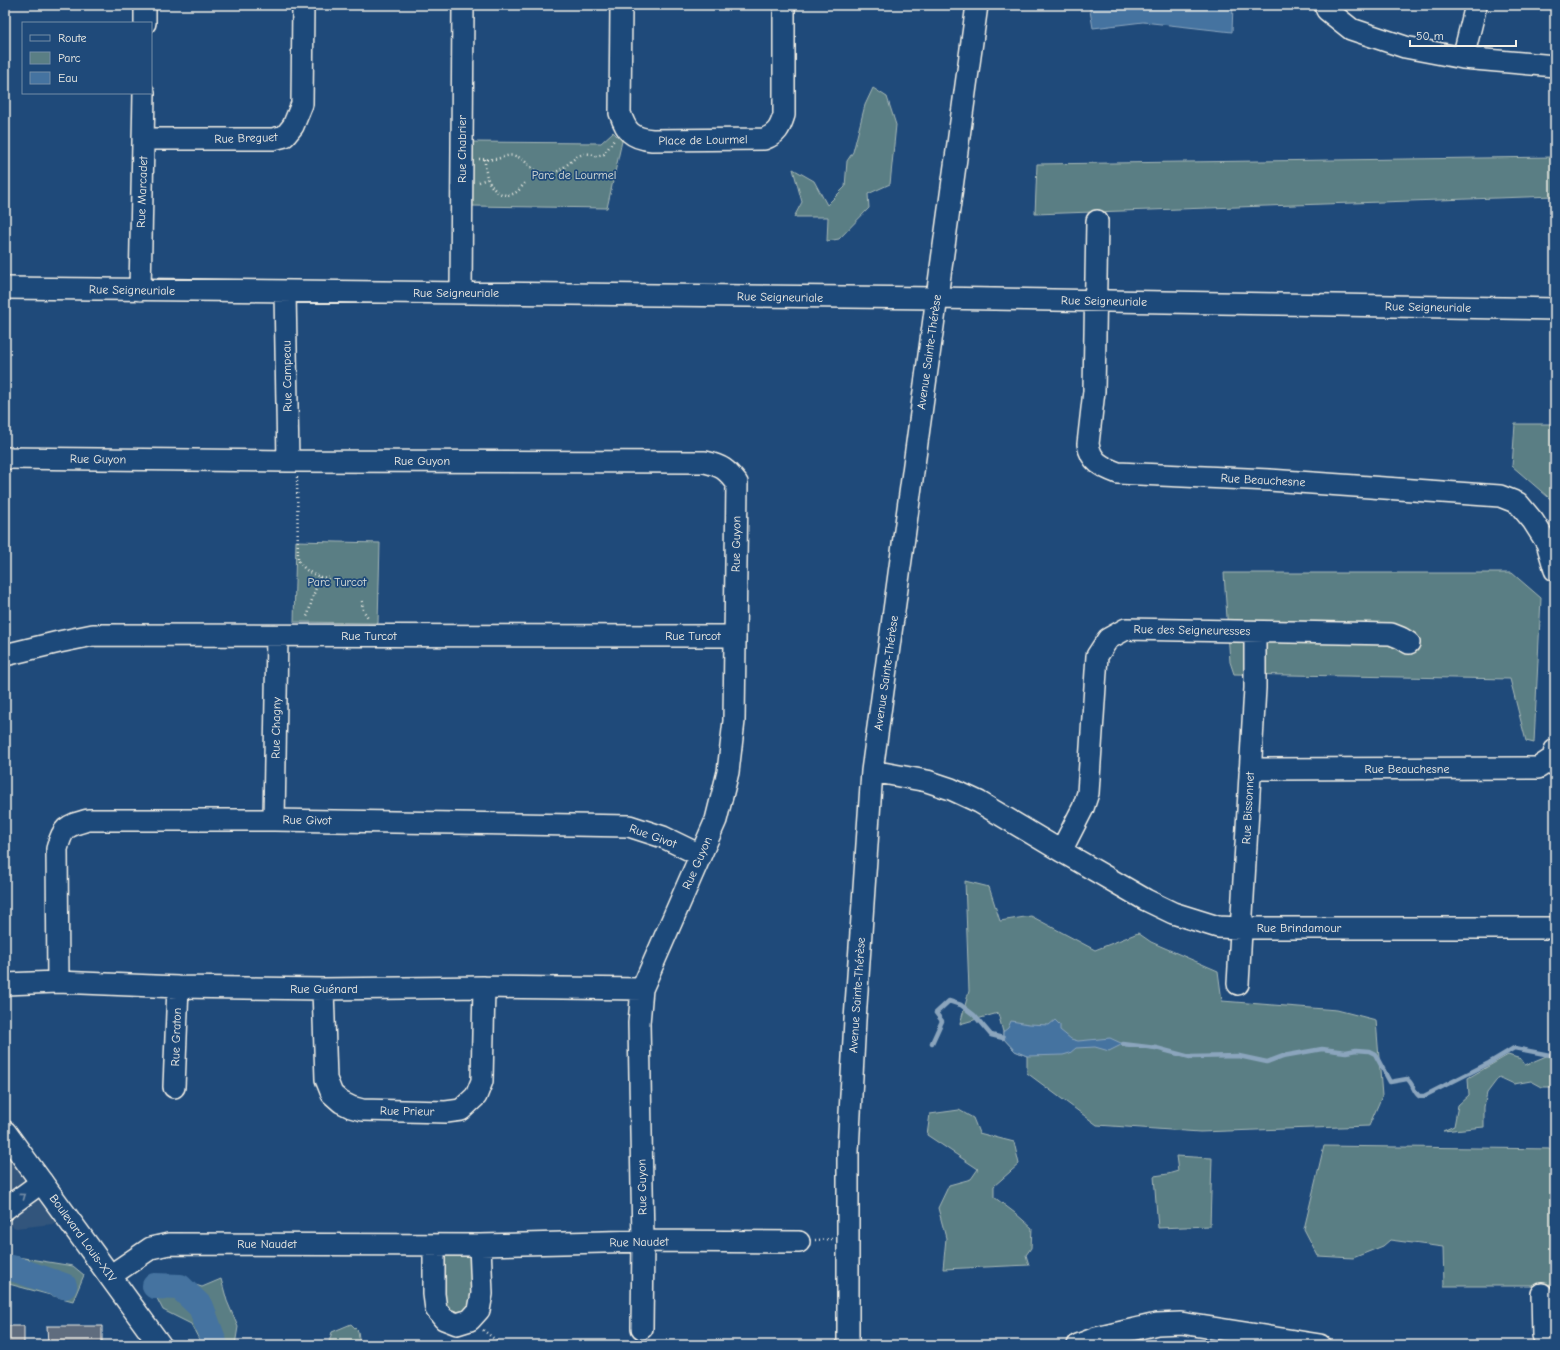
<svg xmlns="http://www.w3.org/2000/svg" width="1560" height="1350" viewBox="0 0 1560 1350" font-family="'Comic Neue',sans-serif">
<rect width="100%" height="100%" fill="#1f4a7a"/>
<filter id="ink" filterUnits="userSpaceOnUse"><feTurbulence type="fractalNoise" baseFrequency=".025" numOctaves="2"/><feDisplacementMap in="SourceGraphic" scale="8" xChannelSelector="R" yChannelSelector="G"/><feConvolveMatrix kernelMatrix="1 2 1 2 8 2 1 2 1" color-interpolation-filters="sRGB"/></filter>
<g filter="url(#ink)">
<path fill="#32547b" d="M5 1132 71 1222 16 1228 5 1223Z"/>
<path fill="#5a7e84" stroke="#a7b8b6" d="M873 88 887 97 896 125 890 184 868 194 869 208 839 239 827 241 828 217H794L802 202 793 169 814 181 827 205 845 187 847 161 853 152 865 105Z
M613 132 622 141 607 208 471 206V142L601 143Z
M1555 157V196L1035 214 1037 164Z
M1515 424H1555V503L1512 466Z
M296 541 380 543 378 623 294 622Z
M1224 573H1512L1541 598 1534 743 1526 741 1510 679 1234 674 1230 662Z
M965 881 989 887 1000 921 1031 916 1095 950 1138 933 1151 942 1218 971 1222 1001 1337 1010 1376 1020 1382 1096 1369 1126 1200 1132 1097 1125 1027 1073V1056L1015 1051 1003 1038V1032L998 1013 960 1024 969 991Z
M1551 1054 1555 1057V1085L1552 1087H1542L1531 1081 1514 1084 1499 1077 1487 1093 1484 1107V1127L1443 1131 1454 1126 1458 1105 1469 1095 1468 1078 1508 1055 1521 1059 1525 1065Z
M959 1110 973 1118 979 1133 1014 1142 1019 1164 994 1186V1197L1015 1213 1032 1228 1031 1248 1026 1255 1029 1265 943 1269 946 1238 938 1208 949 1185 971 1179 978 1169 927 1135 930 1114Z
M1324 1146 1555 1149V1286H1444L1443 1247 1390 1240 1383 1246 1353 1258 1318 1256 1304 1229Z
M1176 1156 1212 1158 1210 1226 1158 1228 1154 1176 1168 1174 1178 1171Z
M434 1245H480L479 1310 444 1319Z
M5 1255 73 1266 84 1275 73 1301 5 1283Z
M166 1276 202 1287 221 1279 227 1301 238 1327 235 1345H202L191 1324 163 1310 148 1281Z
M351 1324 358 1331 360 1345H328L332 1332Z"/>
<path fill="#4573a0" stroke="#8ba5bd" d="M1089 5H1233L1232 32 1143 22 1093 28Z
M1055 1020 1060 1025V1030L1071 1039 1078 1041 1110 1038 1123 1044 1109 1051 1095 1047 1076 1048 1070 1053 1063 1055 1027 1056 1015 1051 1003 1038V1032L1008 1028 1011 1021 1029 1024 1049 1025Z"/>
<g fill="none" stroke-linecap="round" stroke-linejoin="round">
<path stroke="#8ba5bd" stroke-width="4.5" d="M932 1043 942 1021 936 1013 949 1001 961 1005 974 1015 991 1035 1003 1038
M1123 1044 1156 1048 1190 1057 1239 1056 1267 1062 1283 1056 1322 1049 1346 1052 1356 1050 1369 1051 1375 1054 1390 1082 1407 1079C1413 1083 1413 1091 1419 1096H1424L1489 1063 1514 1048 1555 1056"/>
<path stroke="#4573a0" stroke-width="26" d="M5 1268H12L64 1286
M155 1286 180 1287 201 1307 215 1345"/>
</g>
<path fill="#5e6c7e" stroke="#f4f1e8" d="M5 1326H24V1345H5Z
M47 1326H102V1345H48Z"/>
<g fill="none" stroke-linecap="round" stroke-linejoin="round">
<g stroke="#f4f1e8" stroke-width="24">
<path id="minor" d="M621 5 620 113C626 131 631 138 652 140L764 139C777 134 780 128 784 115V5
M1325 5 1327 10 1351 29 1405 47 1463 58 1555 66
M145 23V5
M1463 58 1476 5
M144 139H273L285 136 293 126 302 104 303 5
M1097 221 1094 391 1088 444C1091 462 1102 467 1118 473L1269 480 1500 496 1518 503 1533 521 1547 543 1555 570
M5 288 936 298 1555 309
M140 290 144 93
M285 292 288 461
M461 293 463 5
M5 458 288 461 705 462C722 466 726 469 737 483L734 721 728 772 716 820 642 989 639 1023 643 1241 642 1328
M5 655 59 642 93 635 735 636
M1250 769 1538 768 1553 758 1555 750
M872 771 927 781 951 789 979 802 1061 851 1146 900 1173 913 1218 927 1241 928H1555
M274 820 277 636
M1061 851 1083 808 1088 793 1097 656 1108 639 1126 629 1391 634 1401 638 1409 643
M58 982 57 849C63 826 67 826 88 820H274L629 826 663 837 700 855
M5 984 58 982 178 987 323 989 484 987 642 989
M1238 984 1255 688V632
M323 989 326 1079 332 1094 341 1102 351 1107 362 1110 446 1112 461 1110 476 1096 482 1081 484 987
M174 1087 178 987
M5 1209 42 1182
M434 1245V1294L436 1309 444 1319 457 1324 470 1320 479 1310 482 1294 480 1245
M110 1276 151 1248 169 1244 480 1245 643 1241 799 1242
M1542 1294 1543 1335 1548 1345
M848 1345V1151L855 1020 872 771 977 5
M1078 1345 1096 1338 1157 1324 1181 1323 1320 1345"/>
</g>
<g stroke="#f4f1e8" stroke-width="25">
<path id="major" d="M5 1132 160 1345"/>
</g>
<path stroke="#f4f1e8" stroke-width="2.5" stroke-dasharray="1 3" stroke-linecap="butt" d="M479 159C484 159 489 160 494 159 501 159 507 154 515 156 530 160 529 174 550 173 569 172 575 146 596 156L604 154 614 140
M485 159C485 163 485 168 486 172 488 188 503 202 518 191 520 189 523 185 525 183
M479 182 487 179
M297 477 298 560C304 570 310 573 320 577L313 596 308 615 306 618
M320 577 329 578
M362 601 363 610 369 619
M815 1240 832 1239
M483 1330 502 1345"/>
<use href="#minor" stroke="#1f4a7a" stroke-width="21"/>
<use href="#major" stroke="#1f4a7a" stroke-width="22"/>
</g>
<defs><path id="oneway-chevron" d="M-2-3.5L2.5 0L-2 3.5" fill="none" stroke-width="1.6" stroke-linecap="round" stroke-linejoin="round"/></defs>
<use stroke="#748da6" href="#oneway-chevron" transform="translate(23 1196) rotate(-36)"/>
</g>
<g text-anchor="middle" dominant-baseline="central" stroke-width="3.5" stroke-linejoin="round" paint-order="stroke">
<g font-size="12" fill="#f4f1e8" stroke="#1f4a7a">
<text transform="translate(246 138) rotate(-2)">Rue Breguet</text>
<text transform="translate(703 140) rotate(-1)">Place de Lourmel</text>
<text transform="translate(462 149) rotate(-90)">Rue Chabrier</text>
<text transform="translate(142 192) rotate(-88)">Rue Marcadet</text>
<text transform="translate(132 290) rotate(1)">Rue Seigneuriale</text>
<text x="456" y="293">Rue Seigneuriale</text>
<text transform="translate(780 297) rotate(1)">Rue Seigneuriale</text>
<text transform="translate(1104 301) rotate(1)">Rue Seigneuriale</text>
<text transform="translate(1428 307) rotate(1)">Rue Seigneuriale</text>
<text transform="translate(929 352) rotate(-82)">Avenue Sainte-Thérèse</text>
<text transform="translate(287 376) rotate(-91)">Rue Campeau</text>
<text transform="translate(98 459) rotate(1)">Rue Guyon</text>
<text x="422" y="461">Rue Guyon</text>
<text transform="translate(1263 480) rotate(3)">Rue Beauchesne</text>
<text transform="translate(736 544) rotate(-89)">Rue Guyon</text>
<text transform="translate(1192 630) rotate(1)">Rue des Seigneuresses</text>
<text x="369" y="636">Rue Turcot</text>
<text x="693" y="636">Rue Turcot</text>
<text transform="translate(886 673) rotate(-82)">Avenue Sainte-Thérèse</text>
<text transform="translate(276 728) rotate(-89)">Rue Chagny</text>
<text x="1407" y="769">Rue Beauchesne</text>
<text transform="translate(1248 808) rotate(-87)">Rue Bissonnet</text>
<text transform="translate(307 820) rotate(1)">Rue Givot</text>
<text transform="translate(653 836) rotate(20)">Rue Givot</text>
<text transform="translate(697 863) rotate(-66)">Rue Guyon</text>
<text x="1299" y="928">Rue Brindamour</text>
<text x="324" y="989">Rue Guénard</text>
<text transform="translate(857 995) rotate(-86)">Avenue Sainte-Thérèse</text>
<text transform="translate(176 1037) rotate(-88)">Rue Graton</text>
<text transform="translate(407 1111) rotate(1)">Rue Prieur</text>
<text transform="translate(642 1187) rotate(-91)">Rue Guyon</text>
<text transform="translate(83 1238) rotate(54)">Boulevard Louis-XIV</text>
<text transform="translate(639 1242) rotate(-1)">Rue Naudet</text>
<text x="267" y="1244">Rue Naudet</text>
</g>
<g font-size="12" fill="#dde0d9" stroke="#1f4a7a">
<text x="574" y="175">Parc de Lourmel</text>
<text x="337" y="582">Parc Turcot</text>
</g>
</g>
<rect width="1560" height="1350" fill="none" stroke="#1f4a7a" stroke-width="20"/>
<rect x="10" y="10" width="1540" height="1330" fill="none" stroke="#f4f1e8" stroke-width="1.5" filter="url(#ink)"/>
<rect x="22" y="22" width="130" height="72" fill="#1f4a7a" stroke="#748da6"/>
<rect x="30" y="35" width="20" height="6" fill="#1f4a7a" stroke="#748da6"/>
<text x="58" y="42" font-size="12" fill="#f4f1e8">Route</text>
<rect x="30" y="52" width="20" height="12" fill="#5a7e84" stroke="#748da6"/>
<text x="58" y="62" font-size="12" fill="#f4f1e8">Parc</text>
<rect x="30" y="72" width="20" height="12" fill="#4573a0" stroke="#748da6"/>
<text x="58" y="82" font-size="12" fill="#f4f1e8">Eau</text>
<path d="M1410 40v6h106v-6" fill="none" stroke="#f4f1e8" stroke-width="2"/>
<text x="1416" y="40" font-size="12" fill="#f4f1e8" stroke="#1f4a7a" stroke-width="3" paint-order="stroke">50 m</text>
</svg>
